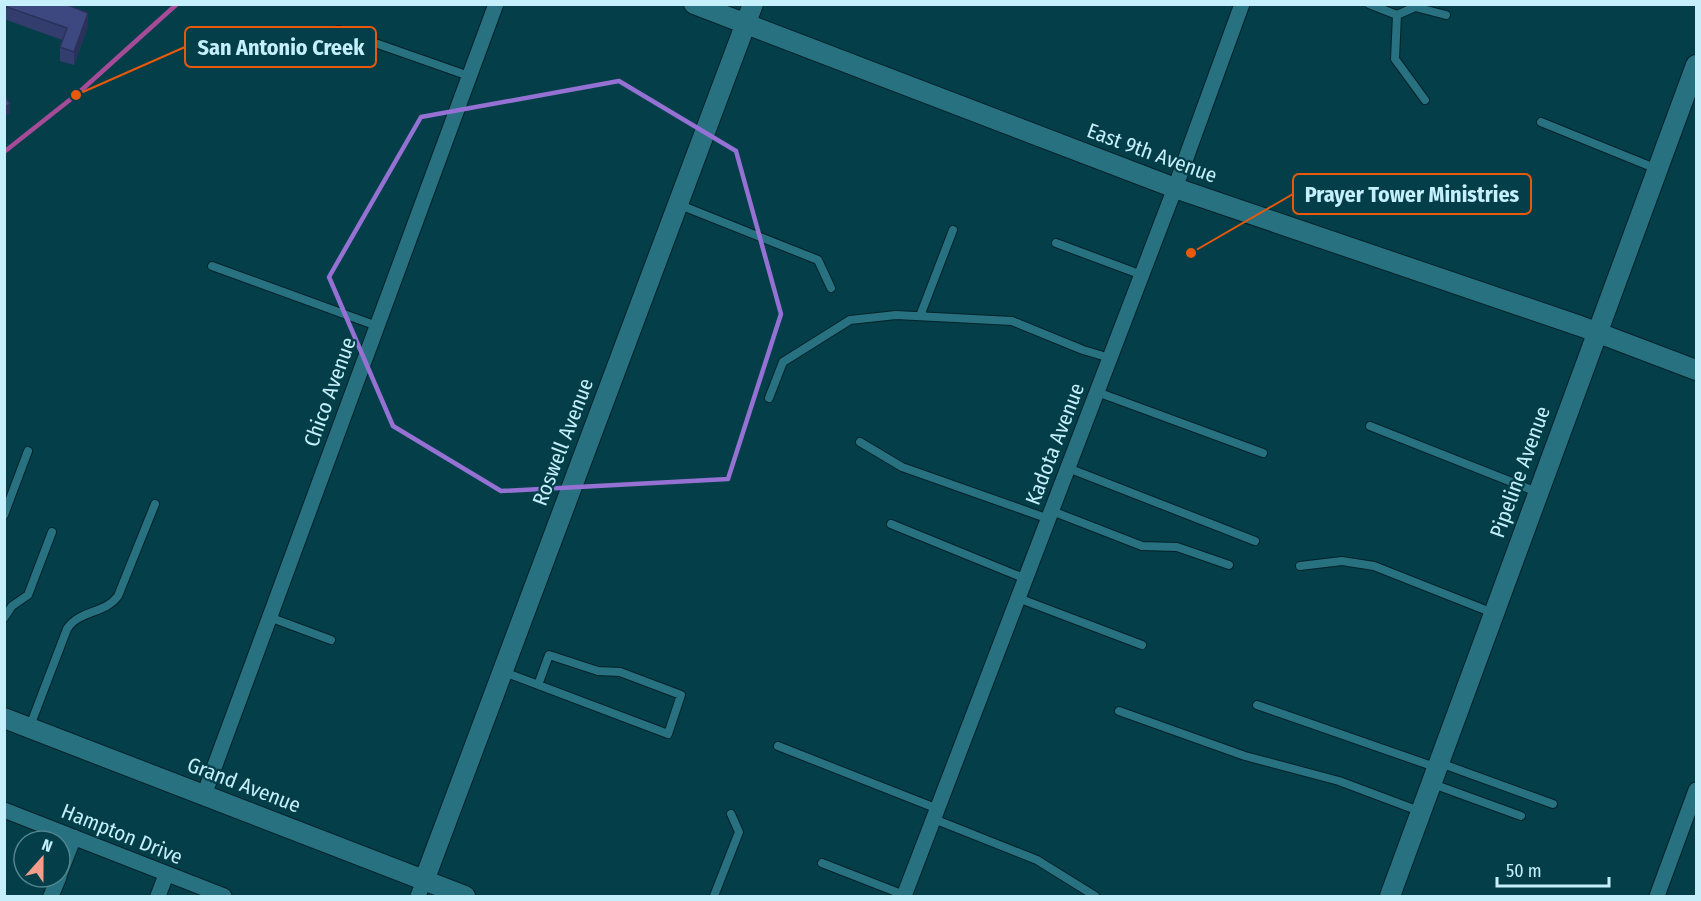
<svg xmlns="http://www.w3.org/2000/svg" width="1701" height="901" viewBox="0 0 1701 901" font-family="'Fira Sans Condensed',sans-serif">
<rect width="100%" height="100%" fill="#043e48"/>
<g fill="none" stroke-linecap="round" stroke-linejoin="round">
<path stroke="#a64b98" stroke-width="4.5" d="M4 152 76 95 177 4"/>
<g stroke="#032229" stroke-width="10">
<path id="service" d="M1369 4 1397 15 1395 59 1425 100
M1397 15 1415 7 1446 15
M329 46 338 30 469 76
M1541 122 1657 169
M680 205 818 260 831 288
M1056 243 1142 275
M212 266 377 326
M920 316 953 230
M1097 392 1263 453
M769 398 783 362 850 320 896 315 1012 321 1083 350 1110 358
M1370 426 1537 492
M860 442 902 467 1049 519
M1068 468 1255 541
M1052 511 1142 546 1177 547 1229 565
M4 515 28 451
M891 524 1026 579
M1300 566 1342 561 1374 566 1493 613
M1018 598 1142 645
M269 617 331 640
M4 618 12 606 28 595 52 532
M504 672 668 734 681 695 620 672 598 671 549 655 538 685
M1257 705 1435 767
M1119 711 1245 756 1339 781 1419 811
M30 726 67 629C79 610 105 614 118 596L155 504
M778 746 938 809
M1440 763 1553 804
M1433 784 1521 816
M934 819 1037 860 1095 896
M822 863 904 895
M714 896 739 832 731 814"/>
</g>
<g stroke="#032229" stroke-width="17">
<path id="minor" d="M204 795 496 4
M4 810 224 896
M60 873 74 837
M51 896 59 877
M158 896 166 875
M418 896 424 881
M904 896 1175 188 1242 4
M1657 896 1696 790"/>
</g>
<g stroke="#032229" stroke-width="22">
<path id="tertiary" d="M694 4 1175 188 1580 326 1696 370
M4 718 465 896
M424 881 753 4
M1390 896 1696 65"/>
</g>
<use href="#service" stroke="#277180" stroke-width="8"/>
<use href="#minor" stroke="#277180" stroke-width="15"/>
<use href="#tertiary" stroke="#277180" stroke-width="20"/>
</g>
<path fill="#343e6e" d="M4 4 88 26 74 65 60 61V47L62 40 4 19Z"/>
<path fill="#2b325a" d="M88 13V26L74 65V52Z
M10 104V113L4 117V108Z"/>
<path fill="#3d4880" stroke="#2b325a" stroke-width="1.5" d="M4 4H65L88 13 74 52 60 47 67 28 4 6Z
M4 95 10 104 4 108Z"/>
<path fill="none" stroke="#9571d4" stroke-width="4.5" stroke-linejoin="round" d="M619 81 736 151 781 314 728 479 501 491 393 426 329 277 421 117Z"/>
<g text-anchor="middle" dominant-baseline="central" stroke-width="4.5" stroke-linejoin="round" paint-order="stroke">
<g font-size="21" fill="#c5f0fb" stroke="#043e48">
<text transform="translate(1152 153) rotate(20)">East 9th Avenue</text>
<text transform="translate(330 392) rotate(-70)">Chico Avenue</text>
<text transform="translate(563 442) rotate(-69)">Roswell Avenue</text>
<text transform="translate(1055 444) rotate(-69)">Kadota Avenue</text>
<text transform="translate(1520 472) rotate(-70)">Pipeline Avenue</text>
<text transform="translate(244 785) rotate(21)">Grand Avenue</text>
<text transform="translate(122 834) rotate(22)">Hampton Drive</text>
</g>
</g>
<path fill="none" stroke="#e8590c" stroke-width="2" d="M76 95L185 47M1191 253L1293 194"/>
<g fill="#e8590c" stroke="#043e48" stroke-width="2">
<circle cx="76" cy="95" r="6"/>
<circle cx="1191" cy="253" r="6"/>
</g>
<g fill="#043e48" stroke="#e8590c" stroke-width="2">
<rect x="185" y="27" width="191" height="40" rx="6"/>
<rect x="1293" y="174" width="238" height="40" rx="6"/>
</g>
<g font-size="22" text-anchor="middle" font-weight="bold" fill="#c5f0fb">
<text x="281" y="55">San Antonio Creek</text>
<text x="1412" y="202">Prayer Tower Ministries</text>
</g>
<rect width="1701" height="901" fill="none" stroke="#c5f0fb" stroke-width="12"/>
<g transform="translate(42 859) rotate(21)"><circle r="28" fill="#043e48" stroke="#518590" stroke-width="1.5"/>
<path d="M0-4.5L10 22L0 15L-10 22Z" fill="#f49e8a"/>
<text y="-9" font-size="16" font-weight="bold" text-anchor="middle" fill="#c5f0fb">N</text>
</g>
<path d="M1497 877v9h112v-9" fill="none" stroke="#c5f0fb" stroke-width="3"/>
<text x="1506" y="877" font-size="18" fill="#c5f0fb" stroke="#043e48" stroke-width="4.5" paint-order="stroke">50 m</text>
</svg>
